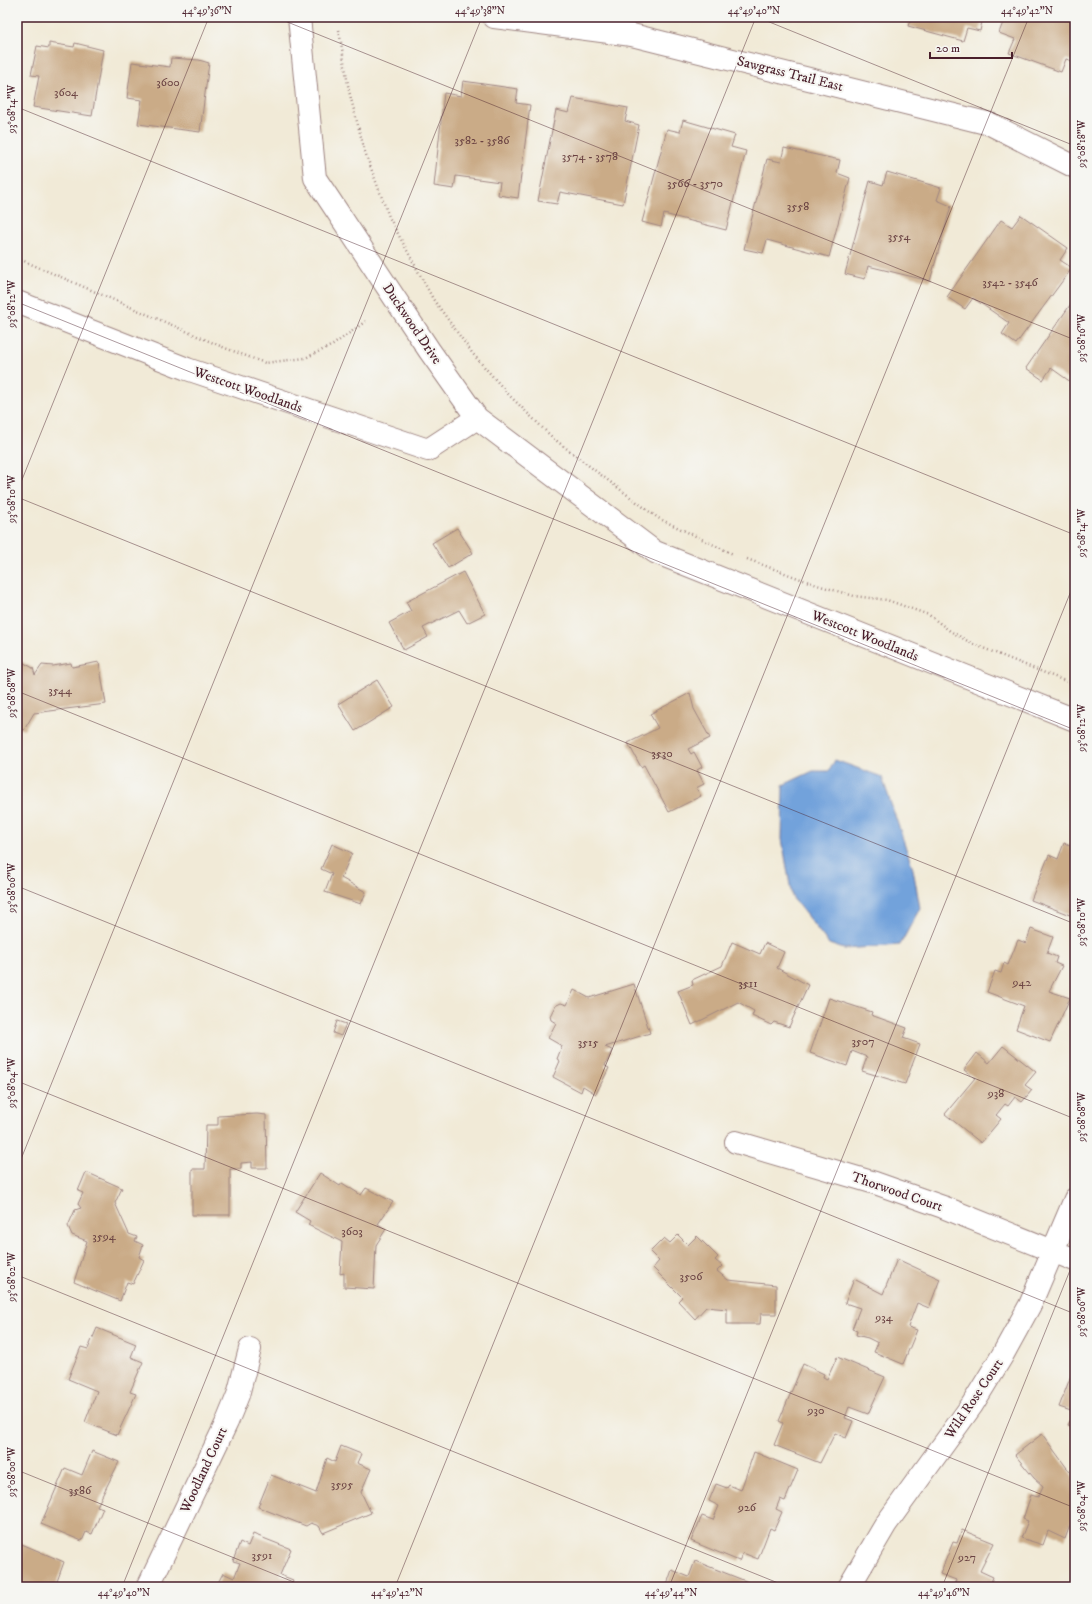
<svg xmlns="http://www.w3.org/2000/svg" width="1092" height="1604" viewBox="0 0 1092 1604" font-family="'IM FELL DW Pica',serif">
<rect width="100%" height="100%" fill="#f6f6f2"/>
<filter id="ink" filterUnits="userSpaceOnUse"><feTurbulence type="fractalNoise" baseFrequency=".025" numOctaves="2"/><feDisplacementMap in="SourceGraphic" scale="8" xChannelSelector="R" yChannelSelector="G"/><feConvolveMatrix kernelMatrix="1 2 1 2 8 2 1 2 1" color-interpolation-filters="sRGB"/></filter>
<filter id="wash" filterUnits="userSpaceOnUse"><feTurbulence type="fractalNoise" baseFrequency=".012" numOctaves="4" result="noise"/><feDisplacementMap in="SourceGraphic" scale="16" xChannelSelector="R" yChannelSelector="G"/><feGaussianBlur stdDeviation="0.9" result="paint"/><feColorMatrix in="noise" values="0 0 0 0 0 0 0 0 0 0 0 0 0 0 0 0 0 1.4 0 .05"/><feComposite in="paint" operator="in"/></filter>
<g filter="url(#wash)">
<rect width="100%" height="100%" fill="#f1ead7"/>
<path fill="#72a2db" stroke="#5e6083" d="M835 760 882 777 913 869 920 908 900 945 844 949 829 944 792 897 782 839 783 785 813 771H829Z"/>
<g id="blocks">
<path fill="#caab87" d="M911 17H983L980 31 967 28 963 41 908 26Z
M1005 17H1075V62L1066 59 1061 72 1009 53 1015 39 999 33Z
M49 43 74 47 75 43 103 50 92 116 33 107 39 76 31 75 37 46 49 48Z
M171 58 199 60 209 63 200 132 138 124 142 100 127 98 132 62 170 67Z
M463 81 518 89 516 103 530 105 518 198 498 195 500 182 456 176 454 189 434 186 444 93 461 96Z
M573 98 628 108 625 121 639 125 623 204 560 192 557 204 538 201 556 110 569 113Z
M683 120 735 135 731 147 746 151 726 230 664 214 661 227 642 222 667 129 680 132Z
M784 148 840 160 837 173 850 178 829 257 767 240 763 253 744 249 767 159 781 162Z
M887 172 941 188 937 200 951 206 930 281 868 266 865 279 845 274 870 181 883 185Z
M1021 215 1068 248 1060 260 1072 268 1016 344 1002 334 1009 323 973 298 965 309 947 297 1001 220 1012 227Z
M1075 298V385L1051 368 1043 380 1026 368Z
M457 528 473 553 448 568 432 543Z
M463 572 485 614 467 623 459 610 423 628 428 637 404 650 389 623 411 611 406 602Z
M17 659 33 668 35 675 42 665 53 666 71 663 72 667 99 662 106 704 34 713 24 730 17 728Z
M377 680 394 707 355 731 338 704Z
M690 693 694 709 710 738 688 749 691 754 694 752 702 767 697 770 704 784 696 788 701 796 669 812 644 765 641 767 628 743 658 728 650 714Z
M1064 843 1075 847V917L1031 900 1049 855 1058 859Z
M332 844 352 853 341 878 366 892 361 904 325 892 332 874 321 869Z
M1031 929 1053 937 1047 953 1057 957 1055 963 1062 966 1049 991 1070 998 1050 1042 1016 1029 1024 1006 987 992 995 971 1001 973 1004 963 1008 965 1018 940 1026 943Z
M732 942 760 954 765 943 784 952 777 968 808 985 789 1027 774 1022 771 1025 752 1016 754 1011 738 1002 692 1025 678 991 693 985 692 980 722 966Z
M634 984 650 1033 605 1047 612 1050 605 1066 609 1068 596 1094 583 1086 581 1092 553 1077 560 1061 557 1059 562 1046 548 1038 556 1023 551 1020 550 1016 555 1006 561 1003 567 1005 574 990 589 998Z
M829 998 872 1012 871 1015 907 1028 903 1038 920 1044 905 1084 862 1071 867 1057 852 1051 847 1066 810 1053Z
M337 1021 346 1024 341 1036 333 1033Z
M1003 1046 1036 1072 1025 1085 1032 1090 1022 1102 1015 1097 1008 1106 1005 1104 996 1115 1001 1119 981 1143 945 1114 975 1078 964 1070 977 1053 989 1063Z
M257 1114 266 1115 267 1168H252V1162L241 1163V1169H230V1215H192V1169H205L206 1125H218V1116Z
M86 1172 122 1188 115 1203 129 1234 137 1237 135 1241 143 1245 139 1257 144 1260 133 1284 127 1282 120 1301 74 1282 87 1241 72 1235 68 1226 75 1210 81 1208 78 1204 83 1193 78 1191Z
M320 1173 340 1186 342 1183 361 1195 366 1188 393 1202 378 1224 386 1229 376 1245 374 1289 344 1287V1273L340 1274 342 1242 308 1225 310 1221 295 1212Z
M678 1235 688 1245 697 1236 718 1257 715 1260 722 1266 717 1271 728 1280 776 1285V1314H761L760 1324H727V1309L706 1307 695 1319 678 1301 682 1297 653 1268 659 1261 650 1252 664 1238 670 1243Z
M897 1259 940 1279 929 1308 917 1303 908 1327 917 1330 903 1364 874 1352 878 1343 868 1338 856 1335 857 1331 852 1329 860 1308 845 1303 854 1279 883 1294Z
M97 1328 136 1344 131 1357 143 1362 130 1392 136 1394 117 1435 85 1422 97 1391 68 1379 81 1347 88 1349Z
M837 1357 885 1377 868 1414 849 1407 845 1418 853 1421 846 1438 835 1433 820 1463 774 1445 783 1423 779 1421 803 1364 824 1374 823 1377 827 1379Z
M1075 1365V1428L1068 1425 1074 1412 1059 1407Z
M1042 1434 1075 1479V1521L1072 1520 1065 1539 1048 1531 1043 1545 1021 1538 1028 1521 1023 1519 1031 1495 1038 1497 1043 1486 1034 1478 1015 1455Z
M341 1446 361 1454 357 1463 371 1469 361 1492 371 1513 323 1533 319 1526 311 1523 306 1526 258 1507 271 1475 316 1493 327 1458 335 1462Z
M92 1451 119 1462 97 1506 103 1508 92 1534 86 1532 82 1541 41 1524 65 1468 82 1475Z
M754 1452 798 1470 785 1501 780 1499 776 1509 782 1512 774 1530 770 1528 758 1559 743 1553 739 1561 691 1541 702 1516 713 1520 719 1506 709 1501 716 1484 727 1488 729 1485 741 1490Z
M962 1530 994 1543 980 1571 993 1577 989 1587H953L956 1580 940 1574 953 1542 957 1543Z
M253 1534 291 1549 280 1575 293 1580 290 1587H216L223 1573 234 1578 240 1563 233 1561 240 1542 248 1546Z
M17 1542 64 1562 55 1587H32L17 1582Z
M695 1561 748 1582 747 1587H666L672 1570 689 1577Z"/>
</g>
</g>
<g filter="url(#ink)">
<use href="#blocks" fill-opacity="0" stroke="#9e8481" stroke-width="1"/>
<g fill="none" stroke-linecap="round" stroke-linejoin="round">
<g stroke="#9e8481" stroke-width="24">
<path id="minor" d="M299 17 315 178 429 350 477 418 655 552 1075 720
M494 17 632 35 990 124 1075 167
M17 302 187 369 428 450 477 418
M736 1142 875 1183 943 1207 1075 1260
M148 1587 227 1422 238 1395 250 1349
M849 1587 886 1524 972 1405 1002 1356 1030 1305 1075 1199"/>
</g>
<path stroke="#9e8481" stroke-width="2.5" stroke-dasharray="1 3" stroke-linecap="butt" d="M339 30 349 91 365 152 389 217 433 299 473 354 509 395 553 438 597 472 658 518 733 554
M17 258 225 348 265 363 305 358 333 345 366 321
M747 559 817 585 854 596 887 600 929 615 950 631 973 644 1075 685"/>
<use href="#minor" stroke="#fff" stroke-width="22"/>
</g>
</g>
<path fill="none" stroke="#4a1f2b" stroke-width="1" stroke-opacity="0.45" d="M275 17 1075 340M757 17 1075 146M17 107 1075 535M17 302 1075 730M17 492 209 17M17 497 1075 924M17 691 1075 1119M17 886 1075 1314M17 1081 1075 1508M17 1169 482 17M17 1275 788 1587M17 1470 306 1587M122 1587 756 17M395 1587 1029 17M669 1587 1075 581M942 1587 1075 1258"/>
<g text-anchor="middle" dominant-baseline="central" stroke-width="4" stroke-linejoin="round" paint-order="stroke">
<g font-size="12" fill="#6a4242">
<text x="168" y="82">3600</text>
<text x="66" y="92">3604</text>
<text x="482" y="140">3582 - 3586</text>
<text x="590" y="156">3574 - 3578</text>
<text x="695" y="183">3566 - 3570</text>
<text x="798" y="206">3558</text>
<text x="899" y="236">3554</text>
<text x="1010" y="282">3542 - 3546</text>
<text x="60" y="690">3544</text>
<text x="662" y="753">3530</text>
<text x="1022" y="982">942</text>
<text x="748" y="983">3511</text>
<text x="863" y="1041">3507</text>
<text x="588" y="1042">3515</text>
<text x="996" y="1093">938</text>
<text x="352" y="1231">3603</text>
<text x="104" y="1236">3594</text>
<text x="691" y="1276">3506</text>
<text x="884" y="1317">934</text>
<text x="816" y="1410">930</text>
<text x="342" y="1484">3595</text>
<text x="80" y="1490">3586</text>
<text x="747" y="1507">926</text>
<text x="262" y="1555">3591</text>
<text x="967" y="1557">927</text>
</g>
<g font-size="14" fill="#4a1f2b" stroke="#f6f6f2">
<text transform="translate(790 74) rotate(14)">Sawgrass Trail East</text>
<text transform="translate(412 324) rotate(56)">Duckwood Drive</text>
<text transform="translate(248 390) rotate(19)">Westcott Woodlands</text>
<text transform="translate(865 636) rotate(22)">Westcott Woodlands</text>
<text transform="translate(897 1192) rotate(19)">Thorwood Court</text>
<text transform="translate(974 1399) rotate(-56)">Wild Rose Court</text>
<text transform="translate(204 1470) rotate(-65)">Woodland Court</text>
</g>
</g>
<rect width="1092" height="1604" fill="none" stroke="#f6f6f2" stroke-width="44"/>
<path d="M930 52v6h82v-6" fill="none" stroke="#4a1f2b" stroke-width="2"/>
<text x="936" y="52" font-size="12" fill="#4a1f2b" stroke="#f6f6f2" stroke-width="3" paint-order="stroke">20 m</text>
<rect x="22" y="22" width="1048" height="1560" fill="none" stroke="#4a1f2b" stroke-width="1.5"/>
<g font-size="10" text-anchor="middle" fill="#4a1f2b">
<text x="207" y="14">44°49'36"N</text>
<text x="480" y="14">44°49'38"N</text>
<text x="754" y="14">44°49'40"N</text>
<text x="1027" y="14">44°49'42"N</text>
<text transform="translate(11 109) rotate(-90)" y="4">93°08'14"W</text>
<text transform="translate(1081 144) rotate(-90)" y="4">93°08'18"W</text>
<text transform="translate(11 304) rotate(-90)" y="4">93°08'12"W</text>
<text transform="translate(1081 338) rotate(-90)" y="4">93°08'16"W</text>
<text transform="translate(11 499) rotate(-90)" y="4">93°08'10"W</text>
<text transform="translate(1081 533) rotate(-90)" y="4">93°08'14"W</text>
<text transform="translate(11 693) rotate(-90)" y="4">93°08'08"W</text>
<text transform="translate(1081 728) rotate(-90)" y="4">93°08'12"W</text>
<text transform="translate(11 888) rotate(-90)" y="4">93°08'06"W</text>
<text transform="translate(1081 922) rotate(-90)" y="4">93°08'10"W</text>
<text transform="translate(11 1083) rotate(-90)" y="4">93°08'04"W</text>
<text transform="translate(1081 1117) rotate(-90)" y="4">93°08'08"W</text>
<text transform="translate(11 1277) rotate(-90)" y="4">93°08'02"W</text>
<text transform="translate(1081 1312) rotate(-90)" y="4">93°08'06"W</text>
<text transform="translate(11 1472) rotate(-90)" y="4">93°08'00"W</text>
<text transform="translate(1081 1506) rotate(-90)" y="4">93°08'04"W</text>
<text x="124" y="1596">44°49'40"N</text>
<text x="397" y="1596">44°49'42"N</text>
<text x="671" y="1596">44°49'44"N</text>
<text x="944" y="1596">44°49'46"N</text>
</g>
</svg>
